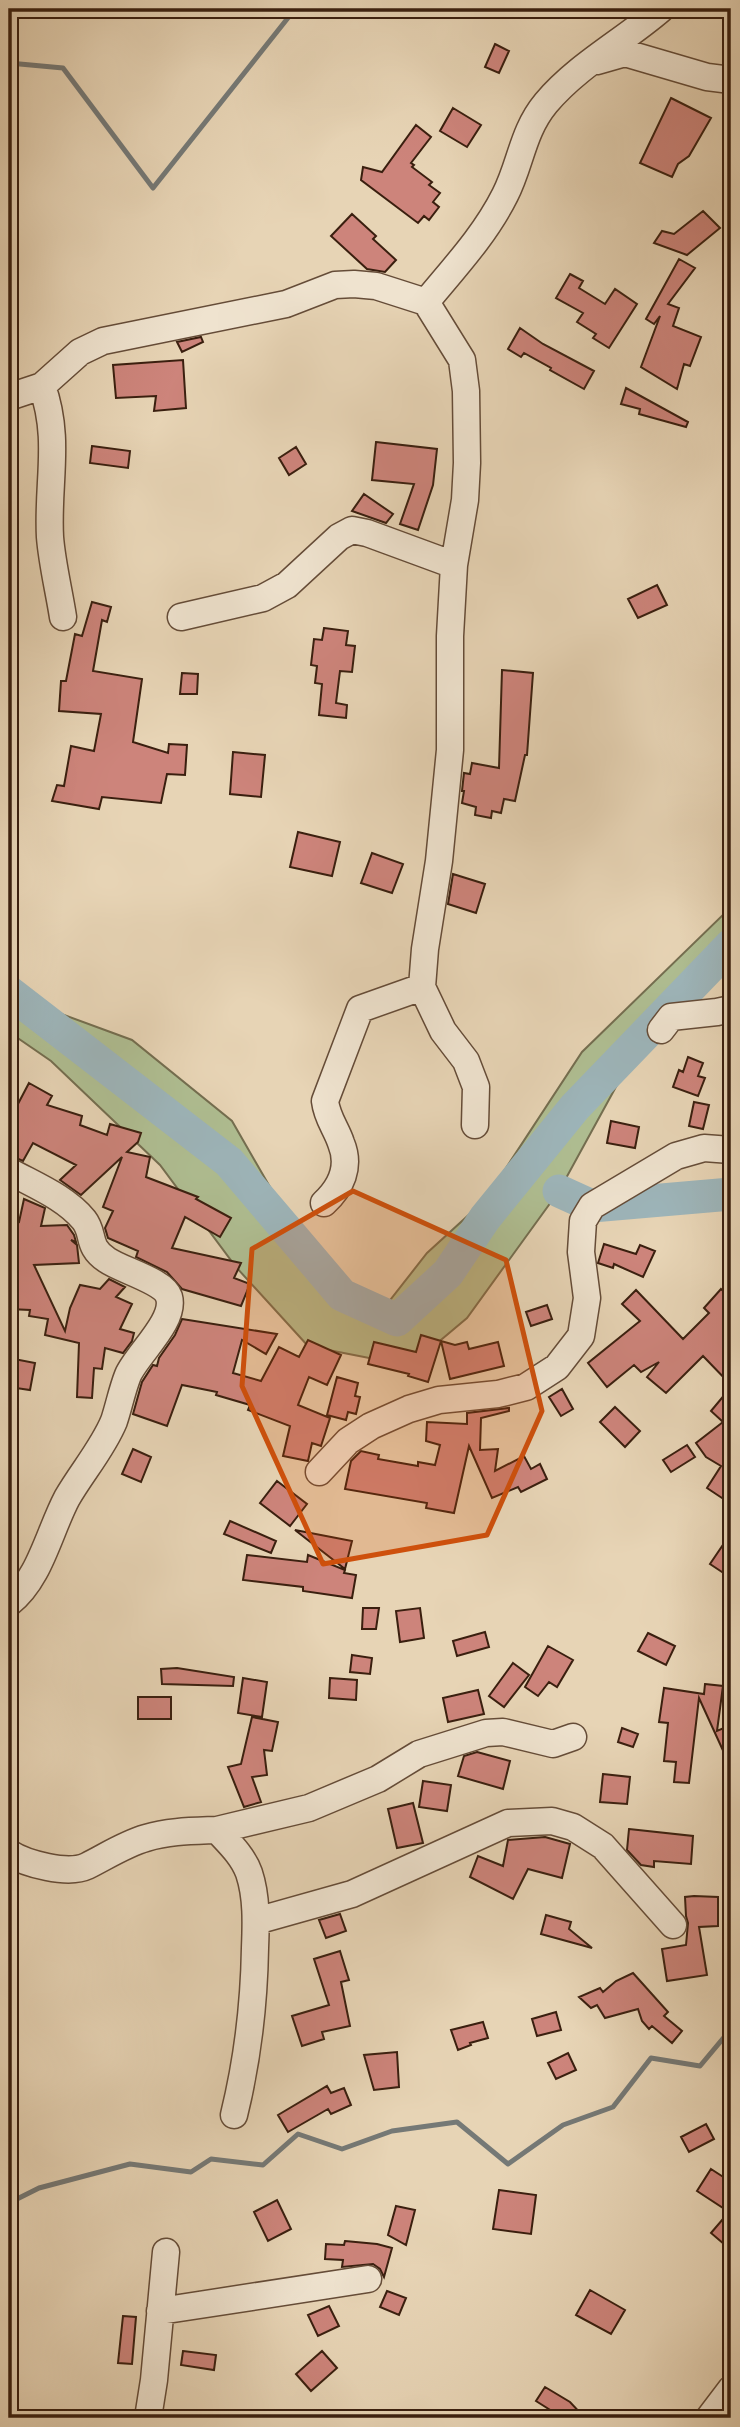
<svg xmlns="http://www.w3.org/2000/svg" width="740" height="2427" viewBox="0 0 740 2427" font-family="'IM FELL French Canon',serif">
<rect width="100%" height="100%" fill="#e7d4b5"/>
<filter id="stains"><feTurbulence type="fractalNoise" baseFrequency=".00286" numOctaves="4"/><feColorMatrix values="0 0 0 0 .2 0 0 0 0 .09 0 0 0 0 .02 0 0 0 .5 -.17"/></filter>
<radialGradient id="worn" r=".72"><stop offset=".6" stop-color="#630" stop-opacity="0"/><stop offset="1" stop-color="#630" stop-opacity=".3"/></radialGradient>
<path fill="#afbe92" stroke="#746e50" stroke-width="2" d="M731 907V958L652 1021 559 1191 467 1318 410 1366 308 1346 236 1267 160 1165 51 1061 9 1032V986L37 1005 132 1040 232 1121 300 1239 330 1280 376 1318 427 1253 485 1200 582 1052Z"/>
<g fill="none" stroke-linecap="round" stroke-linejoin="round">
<path stroke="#757976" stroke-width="5" d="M9 63 63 68 153 188 295 9
M9 2203 39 2188 130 2164 191 2172 211 2159 263 2165 298 2134 342 2149 392 2131 457 2122 508 2164 563 2125 613 2107 651 2058 700 2066 731 2029"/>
<path stroke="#9db5ba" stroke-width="33" d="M9 992 229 1162 342 1295 397 1320 448 1273 485 1218 575 1107 731 945
M559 1191 592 1206 731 1194"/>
</g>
<path fill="#cd847b" stroke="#3a1f0f" stroke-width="2" d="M495 44 509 51 499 73 485 67Z
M671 98 711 118 689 156 678 164 672 177 640 163Z
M453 108 481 125 467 147 440 131Z
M416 125 431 137 411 163 414 165 412 167 432 182 429 185 440 193 433 202 439 207 429 220 424 216 418 223 361 180 363 167 382 172Z
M703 211 720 228 687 255 654 243 662 231 674 234Z
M352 214 376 236 373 239 396 260 385 272 367 269 331 236Z
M679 259 695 268 668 304 679 308 673 326 701 337 690 366 684 364 677 389 641 367 660 316 654 324 646 319Z
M570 274 583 281 579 288 605 304 615 289 637 304 609 348 593 338 596 334 577 322 583 313 556 298Z
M520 328 543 344 594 371 584 389 550 370 551 368 524 353 521 357 508 349Z
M201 337 203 342 182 352 177 342Z
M183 360 186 408 154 411 156 396 116 398 113 365Z
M626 388 688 422 686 427 639 414 640 409 621 404Z
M376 442 437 449 433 485 418 530 400 524 414 484 372 480Z
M92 446 130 451 128 468 90 463Z
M296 447 306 464 289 475 279 458Z
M364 494 393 514 386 523 352 511Z
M657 585 667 605 638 618 628 599Z
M92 602 111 607 107 622 102 620 93 671 142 679 133 742 168 753 169 744 187 745 185 775 167 774 161 803 102 797 99 809 52 801 57 785 64 786 71 746 94 751 101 714 59 711 61 681H66L75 634 82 636Z
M324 628 348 631 346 645 355 646 352 672 340 671 336 703 347 705 346 718 319 715 322 684 315 683 317 666 311 665 314 639 322 640Z
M502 670 533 673 527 755H525L515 801 504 799 501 813 492 811 491 818 475 815 476 807 462 803 464 791H462L464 773 470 774 472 763 499 768Z
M182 673 198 674 197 694H180Z
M233 752 265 755 261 797 230 794Z
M298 832 340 842 332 876 290 867Z
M372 853 403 864 392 893 361 883Z
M453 874 485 884 476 913 448 904Z
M688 1057 703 1063 698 1076 705 1078 698 1096 673 1087 679 1070 683 1072Z
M29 1083 52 1096 47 1105 82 1116 80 1125 107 1135 110 1124 141 1133 138 1142 127 1152 150 1157 146 1177 198 1197 196 1199 231 1218 220 1237 185 1217 172 1248 241 1263 234 1278 250 1284 241 1306 182 1289 167 1272 136 1257 138 1251 108 1238 105 1228 113 1211 103 1207 122 1157 81 1195 60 1180 76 1165 33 1143 23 1161 9 1155V1121Z
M694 1102 709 1105 703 1129 689 1126Z
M611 1121 639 1127 635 1148 607 1143Z
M24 1199 45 1208 41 1226 67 1225 74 1235 76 1242 71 1240 77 1245 79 1263 34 1265 65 1331 70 1308 80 1285 100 1289 109 1279 125 1287 116 1297 132 1304 120 1329 134 1333 132 1341 123 1353 105 1348 102 1369 94 1368 92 1398 77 1397 79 1343 45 1335 48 1319 29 1316 30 1310 9 1309V1220L19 1222Z
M604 1244 636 1254 640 1245 655 1251 643 1277 614 1264 613 1268 598 1263Z
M721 1289 731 1298V1385L703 1356 666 1393 647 1377 659 1362 641 1372 634 1365 607 1387 588 1363 640 1321 622 1304 636 1290 683 1339 709 1313 704 1308Z
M547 1305 552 1319 531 1326 526 1312Z
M182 1319 277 1334 266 1354 242 1340 233 1373 261 1381 279 1347 299 1357 308 1340 341 1355 327 1385 309 1377 298 1405 330 1418 321 1446 312 1443 308 1461 283 1456 290 1426 248 1410 250 1405 216 1395 217 1392 182 1385 167 1426 133 1414 142 1382 153 1365 157 1366 159 1358 175 1335Z
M421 1335 441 1341 428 1382 408 1376 409 1374 368 1364 374 1342 416 1352Z
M441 1341 455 1345 467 1342 469 1349 498 1342 504 1366 450 1379Z
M9 1358 35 1363 30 1390 9 1387Z
M337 1377 358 1383 355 1396 360 1397 356 1414 348 1412 346 1420 327 1415Z
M731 1387V1504L707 1488 721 1466 706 1457 696 1443 723 1422 711 1411Z
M562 1389 573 1409 561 1416 549 1397Z
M615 1407 640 1431 625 1447 600 1422Z
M509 1408V1411L481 1418 480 1450 498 1449 495 1471 524 1456 531 1469 540 1464 547 1479 521 1492 518 1487 492 1498 469 1446 454 1513 426 1508 427 1503 345 1489 351 1461 361 1451 379 1455 378 1459 418 1466V1462L435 1465 440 1445 426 1441 427 1422 467 1424V1413Z
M687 1445 695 1457 671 1472 663 1460Z
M133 1449 151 1457 141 1482 122 1474Z
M277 1481 307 1504 290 1526 260 1503Z
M230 1521 276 1541 271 1553 224 1534Z
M295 1530 352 1541 345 1569Z
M731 1533V1578L710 1564Z
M247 1555 307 1562 308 1555 345 1570 344 1573 356 1575 352 1598 303 1591V1587L243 1580Z
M363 1608H379L376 1629H362Z
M420 1608 424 1638 400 1642 396 1611Z
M485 1632 489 1647 457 1656 453 1641Z
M648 1633 675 1646 666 1665 638 1651Z
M548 1646 573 1660 557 1687 549 1682 538 1696 525 1687Z
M352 1655 372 1658 370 1674 350 1672Z
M513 1663 529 1675 504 1707 489 1696Z
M177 1668 234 1677 233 1686 162 1684 161 1669Z
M243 1678 267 1682 262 1717 238 1713Z
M330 1678 357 1680 356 1700 329 1698Z
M705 1684 723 1686 717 1731 731 1725V1768L699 1698 689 1783 674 1782 676 1762 664 1761 668 1723 659 1722 664 1688 704 1694Z
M478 1690 484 1714 448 1722 443 1698Z
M138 1697H171V1719H138Z
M252 1717 278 1722 272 1751 264 1750 267 1775 252 1777 261 1802 244 1807 228 1767 241 1764Z
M622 1728 638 1734 633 1747 618 1742Z
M477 1752 510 1761 503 1789 458 1776 464 1756Z
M603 1774 630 1777 627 1804 600 1802Z
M423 1781 451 1785 447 1811 419 1807Z
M413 1803 423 1843 397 1848 388 1809Z
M629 1829 693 1836 691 1864 654 1861V1867L641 1865 627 1850Z
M545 1837 570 1844 562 1878 528 1869 513 1899 470 1877 478 1856 503 1866 508 1840Z
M694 1896 718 1897V1926L699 1927 707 1975 667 1981 662 1949 686 1945 688 1923 686 1916 685 1897Z
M340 1914 346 1931 326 1938 319 1920Z
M546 1915 571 1922 569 1929 592 1948 541 1934Z
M340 1951 349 1980 341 1982 350 2026 322 2032 324 2039 302 2046 292 2016 329 2005 314 1959Z
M633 1973 668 2012 664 2016 682 2031 672 2043 652 2026 649 2029 642 2021 638 2009 605 2018 597 2005 591 2008 579 1997 600 1988 603 1992 616 1981Z
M556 2012 561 2030 537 2036 532 2019Z
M483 2022 488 2038 470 2043 471 2045 458 2050 451 2030Z
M397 2052 399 2087 374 2090 364 2055Z
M568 2053 576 2070 556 2079 548 2063Z
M327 2086 331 2093 344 2088 351 2105 331 2114 328 2109 288 2132 278 2115Z
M706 2124 714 2139 689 2152 681 2137Z
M711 2169 731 2182V2250L711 2233 729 2212 697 2191Z
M499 2190 536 2195 531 2234 493 2229Z
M277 2200 291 2229 268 2241 254 2212Z
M396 2206 415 2210 406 2245 388 2235Z
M345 2241 377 2244 392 2248 384 2277 380 2269 373 2264 342 2267 343 2260 325 2259 326 2244 344 2245Z
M590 2290 625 2310 611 2334 576 2315Z
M387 2291 406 2298 399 2315 380 2307Z
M329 2306 339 2326 318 2336 308 2315Z
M123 2316 136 2317 132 2364 118 2363Z
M183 2351 216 2355 214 2370 181 2365Z
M322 2351 337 2368 311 2391 296 2374Z
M545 2387 570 2402 585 2418H563L536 2401Z"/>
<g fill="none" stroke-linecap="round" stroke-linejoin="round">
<g stroke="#654c38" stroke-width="29">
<path id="minor" d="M597 61 625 53 707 77 731 80
M426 302C454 268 485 235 505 195 521 164 522 132 546 103 578 65 624 41 661 9
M42 386C61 439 47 483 50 537 52 563 59 591 63 617
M9 397 42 386 80 352 103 341 286 304 335 285 354 284 376 286 426 302 462 360 466 391 467 463 465 500 454 565 450 636V750L439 861 425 949 422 987 443 1031 466 1061 476 1087 475 1125
M181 617 263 598 287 585 339 537 352 530 367 533 454 565
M661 1030 671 1017 717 1012 731 1009
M9 1171C34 1185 65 1197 84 1220 95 1234 86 1246 107 1260 121 1270 164 1281 169 1297 176 1321 137 1354 128 1375 122 1390 119 1406 114 1421 103 1448 82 1472 67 1498 49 1532 40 1579 9 1603
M324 1203C341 1187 351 1167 341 1143 336 1128 327 1118 325 1101L360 1009 422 987
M319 1472 348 1441 371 1426 409 1409 439 1400 498 1394 526 1387 557 1367 581 1336 587 1298 581 1252 583 1221 592 1206 676 1156 704 1148 731 1150
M217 1830 309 1808 378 1779 419 1754 486 1733 503 1732 553 1744 573 1737
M9 1853C26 1864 68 1875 87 1866 107 1856 125 1844 146 1838 169 1831 193 1831 217 1830 229 1843 243 1856 249 1873 257 1897 256 1924 255 1948 254 2007 248 2058 234 2115
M256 1921 352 1894 508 1823 552 1821 573 1827 603 1846 673 1925
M160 2311 368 2279
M148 2418 154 2380 166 2252
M709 2418 731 2389"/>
</g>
<use href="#minor" stroke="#efe3cf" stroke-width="26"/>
</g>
<path fill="#ce500c" fill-opacity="0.2" stroke="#ce500c" stroke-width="5" stroke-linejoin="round" d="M353 1191 506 1260 542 1411 487 1535 323 1564 242 1386 252 1249Z"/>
<rect width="740" height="2427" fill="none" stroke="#e7d4b5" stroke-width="35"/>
<rect x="10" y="10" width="719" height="2406" fill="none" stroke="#3a1f0f" stroke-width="3.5"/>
<rect x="18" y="18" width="705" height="2392" fill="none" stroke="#3a1f0f" stroke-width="2"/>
<rect width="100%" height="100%" filter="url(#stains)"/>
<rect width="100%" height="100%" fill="url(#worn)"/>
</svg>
